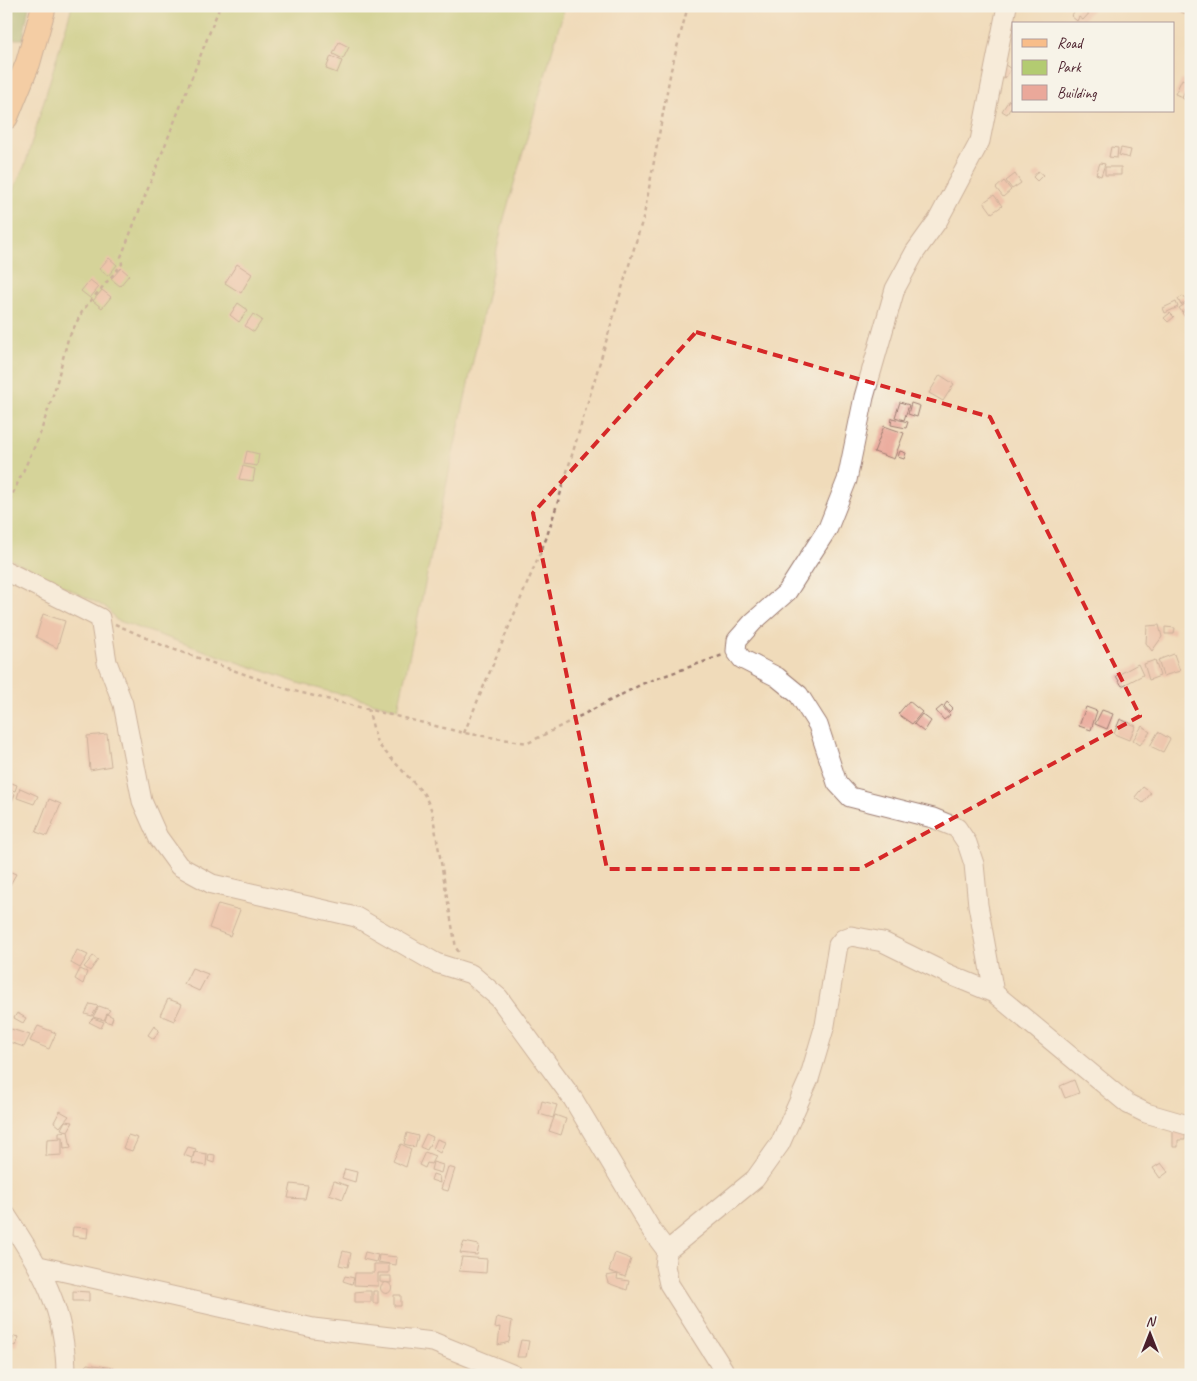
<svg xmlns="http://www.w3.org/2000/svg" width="1197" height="1381" viewBox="0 0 1197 1381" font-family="Caveat,sans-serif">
<rect width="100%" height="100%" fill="#f7f3e8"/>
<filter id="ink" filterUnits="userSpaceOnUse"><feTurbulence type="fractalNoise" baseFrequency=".02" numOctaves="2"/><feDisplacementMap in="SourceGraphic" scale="10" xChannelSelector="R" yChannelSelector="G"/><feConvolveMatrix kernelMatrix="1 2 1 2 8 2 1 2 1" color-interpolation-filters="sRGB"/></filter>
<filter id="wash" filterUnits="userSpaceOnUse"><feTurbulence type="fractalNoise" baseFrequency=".0096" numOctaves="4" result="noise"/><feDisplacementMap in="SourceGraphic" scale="20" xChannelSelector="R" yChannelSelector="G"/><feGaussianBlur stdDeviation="1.12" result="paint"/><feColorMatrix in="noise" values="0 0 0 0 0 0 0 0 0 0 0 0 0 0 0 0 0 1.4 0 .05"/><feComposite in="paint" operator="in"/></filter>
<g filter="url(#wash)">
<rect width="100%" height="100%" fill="#f0dbba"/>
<path fill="#b3cb71" stroke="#7e754e" d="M72 6H565L503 222 398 709 301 684 116 620 107 608 6 557V205L25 165Z"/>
<path fill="#8eaf63" stroke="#6c6747" d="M6 6H29L23 39H6Z"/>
<g id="blocks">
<path fill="#eaa89a" d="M1079 6H1092L1094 8 1083 20 1079 17 1077 21 1071 16Z
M1182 6H1191V15L1180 12Z
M339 42 349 47 343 59 333 54Z
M331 56 342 61 337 73 326 69Z
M1004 64 1011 69 1005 78 998 73Z
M1182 79 1189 82 1182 97 1175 94Z
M1191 84V103L1182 98Z
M1009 100 1013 104 1007 114 1002 111Z
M1111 147 1118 148 1117 158 1109 157Z
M1121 148 1131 150 1129 158 1119 155Z
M1100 163 1105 164 1101 176 1096 174Z
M1105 167H1121V175H1105Z
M1038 171 1043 175 1037 181 1033 177Z
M1015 174 1021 183 1012 189 1006 181Z
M1004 181 1011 190 1003 197 996 188Z
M994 195 1002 206 992 213 984 202Z
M109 258 117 265 108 276 99 269Z
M237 264 252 274 241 293 225 283Z
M121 268 129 275 120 286 111 279Z
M90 280 99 287 90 298 81 291Z
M102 290 111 297 102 308 93 301Z
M1183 296 1187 301 1181 305 1178 299Z
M1176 302 1178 307 1165 313 1163 308Z
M1188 302 1190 306 1182 312 1179 308Z
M238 303 248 310 239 322 230 315Z
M1191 307V312L1185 317 1182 313Z
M1170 313 1174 317 1168 322 1164 318Z
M253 314 262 320 254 332 245 326Z
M940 375 954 384 943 401 929 393Z
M900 402 909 405 904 420 895 417Z
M911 403 920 406 917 417 908 414Z
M892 418 908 422 906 428 891 425Z
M884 426 904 433 894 459 874 452Z
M247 451 259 454 257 466 244 464Z
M900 451 906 453 904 459 898 457Z
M243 466 255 469 253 481 239 479Z
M43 614 65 621 57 648 36 637Z
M1159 625 1162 637 1152 651 1146 643 1147 626Z
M1165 627 1175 628 1174 634H1165Z
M1174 654 1180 671 1163 676 1158 660Z
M1155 660 1160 676 1149 680 1144 664Z
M1138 664 1143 675 1122 686 1116 676Z
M909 701 922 712 912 724 898 714Z
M947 702 953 708 949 712 944 706Z
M942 706 950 715 944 720 936 711Z
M1086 707 1097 711 1091 730 1079 726Z
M1102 710 1113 714 1107 729 1095 724Z
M922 714 931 721 924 732 914 724Z
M1120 719 1136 726 1129 740 1114 734Z
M1142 726 1150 732 1140 745 1133 740Z
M1158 732 1170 739 1163 752 1150 746Z
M107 734 111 766 90 770 87 736Z
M9 782 17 785 15 791 6 788Z
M1143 787 1151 793 1143 803 1135 797Z
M20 788 38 796 34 804 17 798Z
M7 791 15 794 6 816V793Z
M49 799 61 804 47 836 36 832Z
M6 870 16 874 6 892Z
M218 904 240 910 230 936 209 928Z
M77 950 88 955 80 968 71 963Z
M93 956 98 960 90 971 84 967Z
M192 968 208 974 199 991 184 984Z
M80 969 87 972 83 984 75 979Z
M168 999 182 1004 174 1021 160 1015Z
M90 1004 98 1006 92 1016 85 1014Z
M99 1006 110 1010 107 1014 113 1017 111 1023 105 1021 107 1014 104 1020 93 1017Z
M17 1013 26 1018 23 1023 14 1018Z
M93 1018 104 1022 101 1028 89 1022Z
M38 1026 56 1033 49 1049 30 1041Z
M154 1026 159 1030 154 1039 148 1035Z
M11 1029 30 1035 24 1047 6 1041Z
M1074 1080 1079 1093 1065 1098 1060 1086Z
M542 1101 557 1105 553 1118 539 1114Z
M60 1111 69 1116 60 1127 54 1122Z
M555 1115 566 1119 561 1135 549 1131Z
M65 1121 73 1122 68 1131 61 1129Z
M1173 1126 1186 1127 1185 1140H1178V1147H1173Z
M68 1131 71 1148 64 1149 63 1137H59V1132Z
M407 1133 418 1136 415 1147 404 1144Z
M426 1134 433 1137 427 1150 420 1147Z
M128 1135 138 1138 132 1151 123 1148Z
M62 1138V1155L46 1156 47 1139Z
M437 1139 445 1142 440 1153 433 1149Z
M401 1144 411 1149 406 1167 393 1161Z
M188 1147 196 1149 192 1158 184 1155Z
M194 1152 207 1154 206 1166 192 1163Z
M425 1152 435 1156 431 1164 427 1163 425 1168 419 1165Z
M209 1154 215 1155 214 1163 208 1161Z
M433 1162 443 1165 441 1173 431 1170Z
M1161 1163 1168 1172 1160 1178 1153 1168Z
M448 1167 455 1169 448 1191 441 1189Z
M345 1169 357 1172 355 1182 342 1178Z
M433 1174 439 1176 440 1183 431 1180Z
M334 1181 348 1186 343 1199 329 1194Z
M291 1184 308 1186 305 1199 288 1198Z
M73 1227 88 1228 87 1238 72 1236Z
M464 1242 479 1245 477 1255 460 1253Z
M343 1251 351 1253 348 1267 339 1265Z
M365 1252 378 1255 376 1262 363 1259Z
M615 1253 631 1259 625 1277 618 1274 617 1279 629 1281 627 1290 608 1283 606 1276 618 1274 609 1271Z
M379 1255 397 1257 396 1265 378 1262Z
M462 1257 487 1259 486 1273 459 1271Z
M374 1264H389V1273H378V1286L354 1285 355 1273H374Z
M345 1276 354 1278 352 1284 343 1281Z
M380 1276H391V1283L380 1282Z
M380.5 1288a5.5 5.5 0 1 1 11 0a5.5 5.5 0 1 1-11 0Z
M73 1291 89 1292V1301H73Z
M364 1291H371V1302H355V1292Z
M373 1291H378V1303H373Z
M394 1295H401V1306H394Z
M497 1317 512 1321 509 1342 498 1345 500 1327 495 1328Z
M14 1336 19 1337 16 1346 11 1345Z
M521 1340 529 1341 526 1357H517Z
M87 1364 114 1368 113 1375H85Z"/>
</g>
</g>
<g filter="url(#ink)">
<use href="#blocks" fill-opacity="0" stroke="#9d7d72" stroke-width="1"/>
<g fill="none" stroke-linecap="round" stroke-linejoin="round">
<g stroke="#9d7d72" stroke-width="21">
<path id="minor" d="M6 571 100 618 107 662 123 704 142 801 158 837 179 866 212 884 356 917 436 963 471 974 499 998 573 1099 652 1231 667 1251
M994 993 978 905 974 864 967 843 957 828 933 818 850 797 837 783 818 725 799 695 777 677 742 659 736 651 737 640 753 622 787 592 828 528 847 480 864 397 895 289 915 252 938 220 980 141 1007 6
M6 1215C41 1268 66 1309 66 1375
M39 1266 313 1328 433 1342 514 1375
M725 1375 723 1369 669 1284 665 1266 667 1251 755 1179 780 1144 809 1079 825 1025 838 945 843 939 851 936 883 942 948 974 994 993 1128 1104 1146 1113 1191 1126"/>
</g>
<g stroke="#9d7d72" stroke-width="26">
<path id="major" d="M6 117 28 63 44 6"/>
</g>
<path stroke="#9d7d72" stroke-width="2.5" stroke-dasharray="4 4" stroke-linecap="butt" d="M6 508 39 437 55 389 68 339 83 310 122 264 121 257 220 6
M115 624 164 646 290 690 464 733 528 743 644 683 723 655
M368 708 377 743 424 794 432 811 456 948 461 955
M464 733 546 539 560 495 644 215 671 70 688 6"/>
<use href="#minor" stroke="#fff" stroke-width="19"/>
<use href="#major" stroke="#f8bd89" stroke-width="24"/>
</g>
</g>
<path d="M0 0H1197V1381H0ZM696 332 990 417 1140 716 860 869H607L533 513Z" fill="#f0dbba" fill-opacity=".55" fill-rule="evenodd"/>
<path fill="none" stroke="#d62828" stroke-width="4" stroke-dasharray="10 6" stroke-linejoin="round" d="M696 332 990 417 1140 716 860 869H607L533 513Z"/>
<rect width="1197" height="1381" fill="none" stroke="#f7f3e8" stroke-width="25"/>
<rect x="1012" y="22" width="162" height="90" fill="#f7f3e8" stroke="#b29e9c"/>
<rect x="1022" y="39" width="25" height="8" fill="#f8bd89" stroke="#b29e9c"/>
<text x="1057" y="48" font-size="15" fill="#4a1f2b">Road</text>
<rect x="1022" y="60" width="25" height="15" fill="#b3cb71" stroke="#b29e9c"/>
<text x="1057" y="72" font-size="15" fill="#4a1f2b">Park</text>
<rect x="1022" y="85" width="25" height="15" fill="#eaa89a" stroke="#b29e9c"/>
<text x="1057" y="98" font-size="15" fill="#4a1f2b">Building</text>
<g transform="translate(1150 1334)" stroke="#f7f3e8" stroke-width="4" paint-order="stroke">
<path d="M0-4L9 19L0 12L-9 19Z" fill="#4a1f2b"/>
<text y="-8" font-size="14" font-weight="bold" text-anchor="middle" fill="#4a1f2b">N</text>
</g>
</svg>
